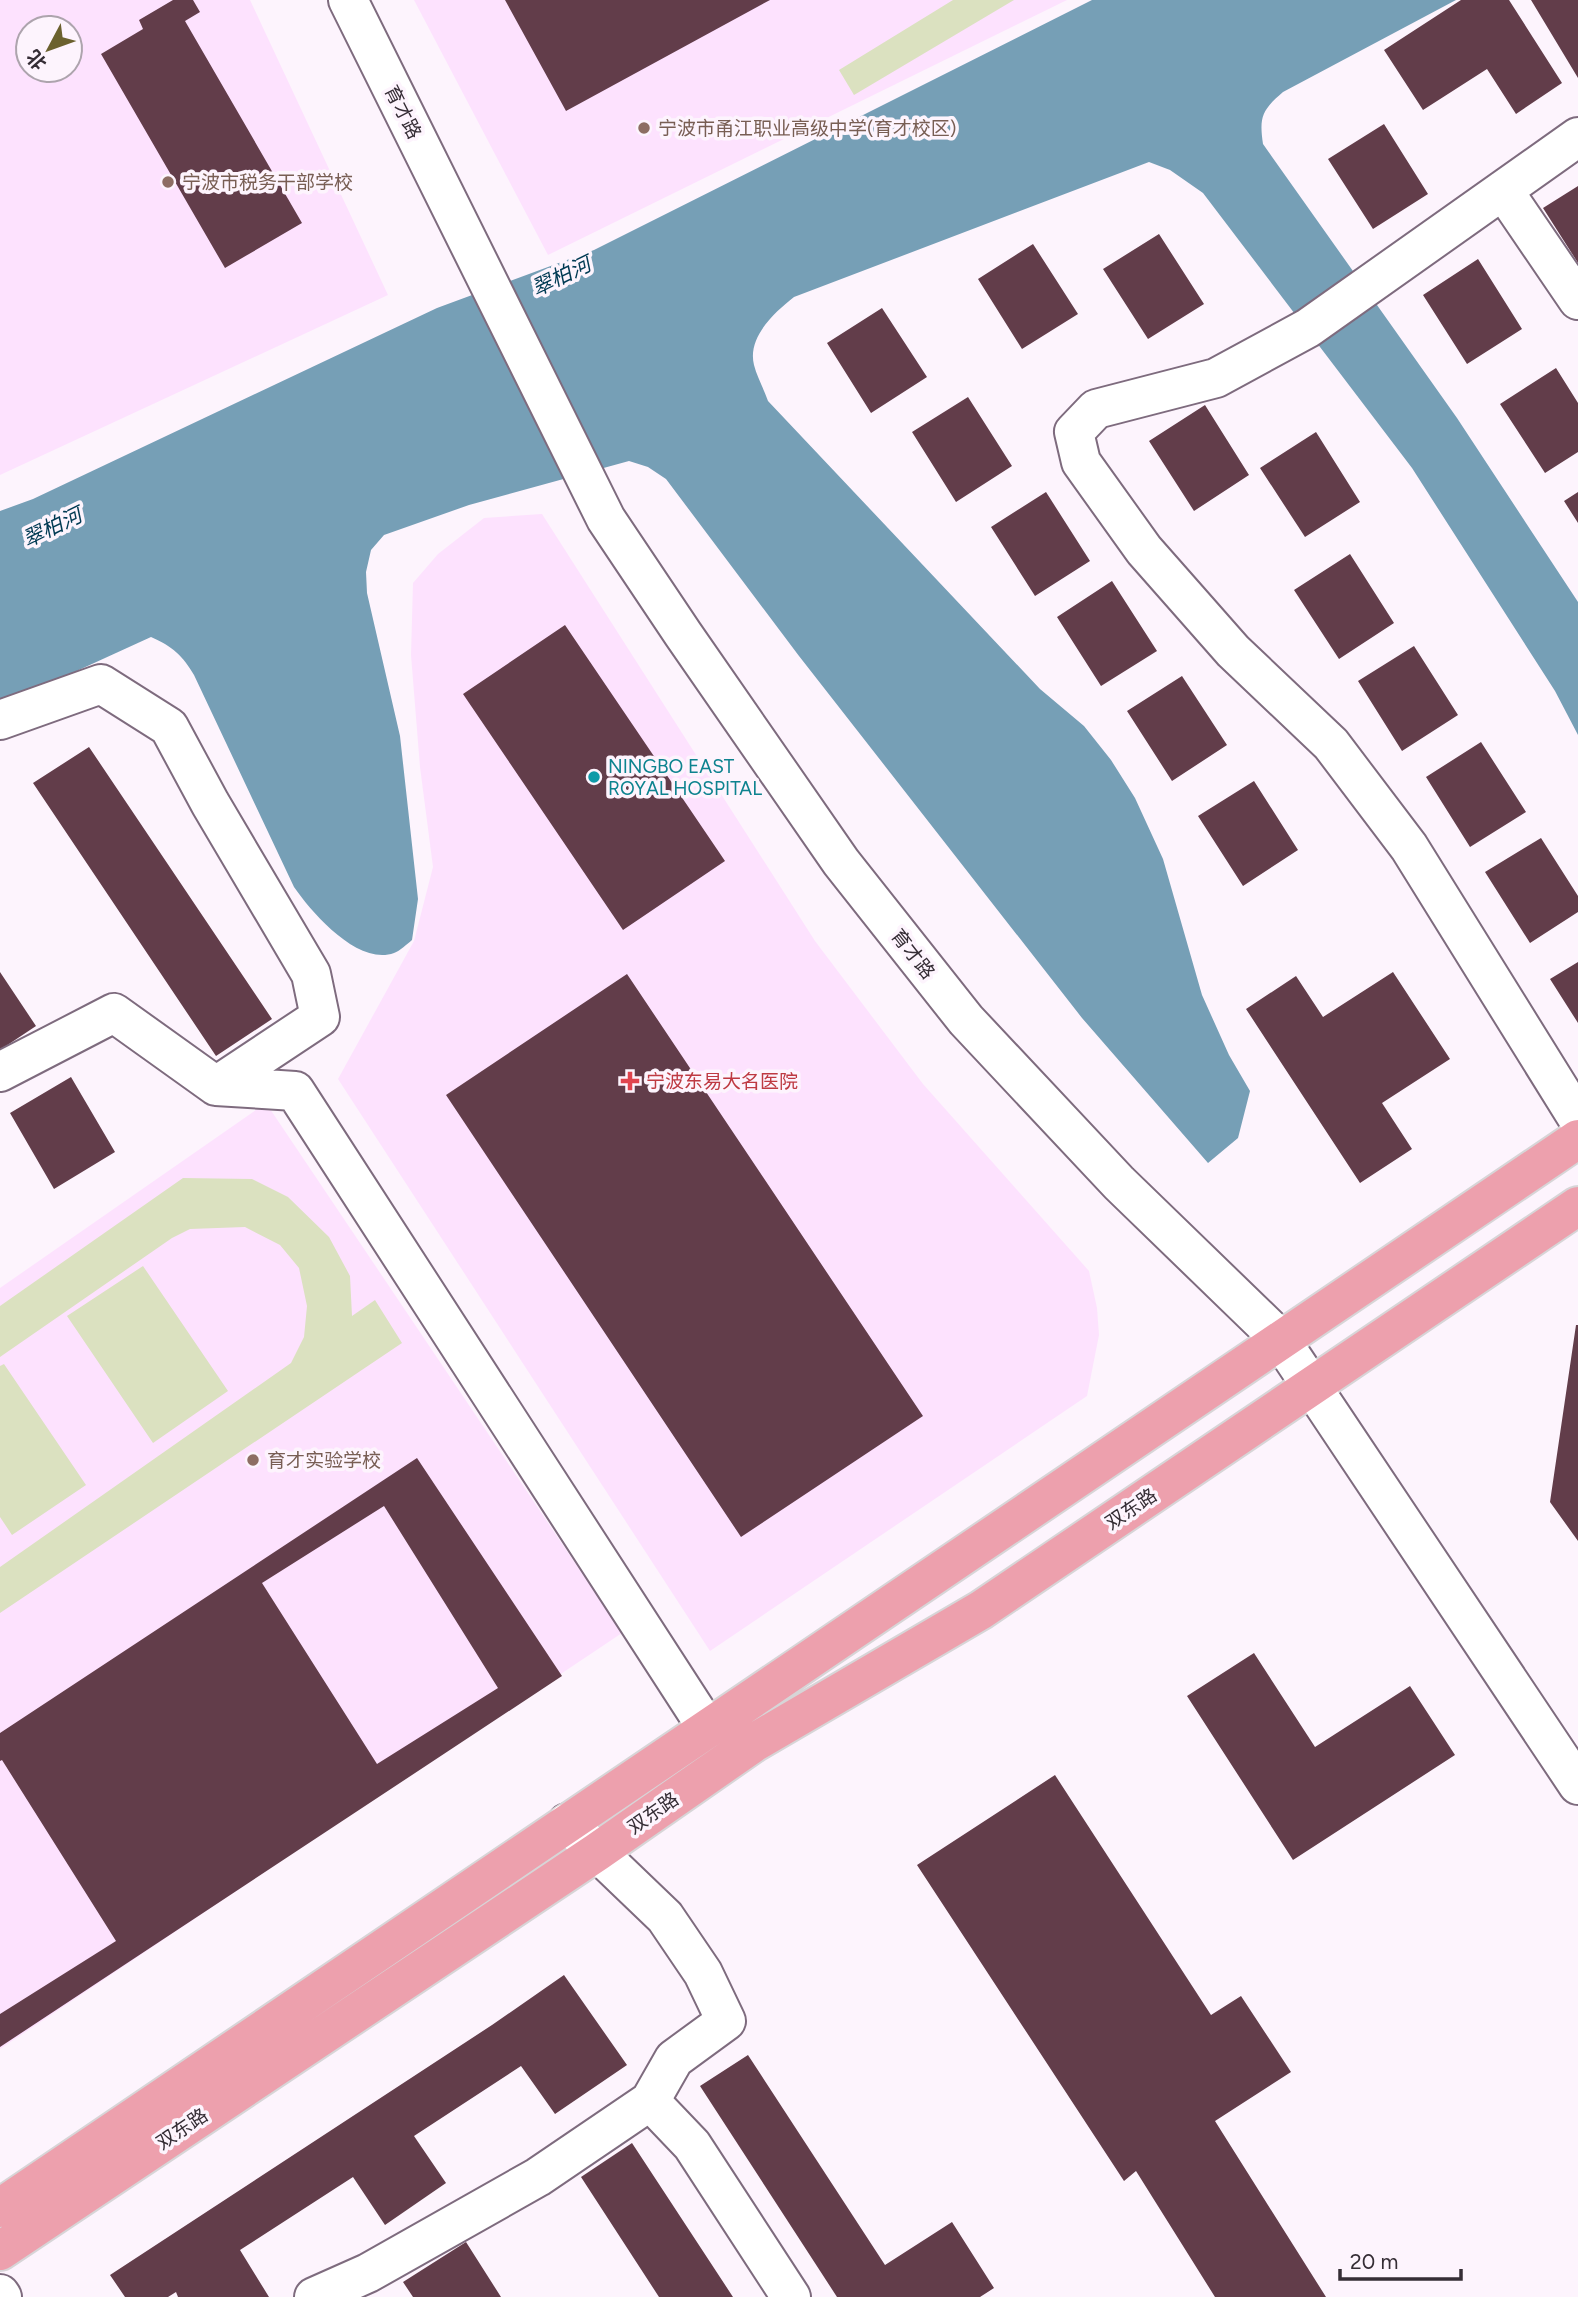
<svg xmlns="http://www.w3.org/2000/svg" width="1578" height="2297" viewBox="0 0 1578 2297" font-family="Figtree,'Noto Sans SC',sans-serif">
<rect width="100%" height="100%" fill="#fdf4fd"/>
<path fill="#fde2fe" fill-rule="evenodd" d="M0 0H250L388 295 0 475ZM28 28H70V70H28Z
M414 0H1067L548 255Z
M542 514 815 941 923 1084 1089 1271 1097 1308 1099 1335 1087 1396 710 1651 338 1079 414 941 433 867 420 767 411 655 413 583 438 554 484 518Z
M266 1103 622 1633 0 2049V1288Z"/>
<path fill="#dbe1c0" d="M953 0H1014L854 95 839 70Z
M183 1178 252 1179 288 1197 329 1237 350 1276 352 1316 375 1300 402 1343 0 1613V1567L291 1363 304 1337 307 1306 299 1268 280 1245 245 1227 190 1229 172 1238 0 1357V1306Z
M143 1266 228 1391 153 1443 67 1316Z
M4 1364 86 1485 12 1535 0 1517V1366Z"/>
<path fill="#769fb6" d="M1092 0H1456L1283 92C1262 110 1259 117 1263 144L1457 418 1578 602V735L1555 691 1412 468 1203 193 1170 170 1149 162 794 297C775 312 747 337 754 365 757 377 764 389 768 401L1040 689 1084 726 1111 760 1135 798 1163 859 1202 995 1229 1055 1250 1091 1238 1138 1208 1163 1082 1018 799 656 666 479 648 467 629 461 469 505 384 535 371 550 366 572 367 593 400 736 418 899 412 940C407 944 400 951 394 953 358 966 312 913 294 887L194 675C183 656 172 646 151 637L0 706V511L33 499 437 308 594 250Z"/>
<path fill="#623d4a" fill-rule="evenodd" d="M173 0H193L200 12 185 21 302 223 225 268 101 54 143 29 139 20Z
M505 0H770L566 111Z
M1461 0H1509L1562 83 1516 114 1487 69 1423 110 1384 50Z
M1531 0H1578V78Z
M1384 124 1428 194 1373 229 1328 159Z
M1578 186V263L1543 208Z
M1159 234 1204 304 1148 339 1103 269Z
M1033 244 1078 314 1022 349 978 279Z
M1478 259 1522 329 1467 364 1423 295Z
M882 308 927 377 871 413 827 343Z
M1556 368 1578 403V452L1545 473 1500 404Z
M968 397 1012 466 956 502 912 432Z
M1205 405 1249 475 1194 511 1149 441Z
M1316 432 1360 502 1305 537 1260 468Z
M1046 492 1090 561 1035 596 991 527Z
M1578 492V523L1564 501Z
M1350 554 1394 623 1339 659 1294 590Z
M1112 581 1157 651 1101 686 1057 617Z
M565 625 725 861 623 930 463 694Z
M1414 646 1458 715 1402 751 1358 681Z
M1182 676 1227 745 1172 781 1127 711Z
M1481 742 1526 812 1470 847 1426 777Z
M89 747 272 1019 216 1056 33 783Z
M1254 781 1298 850 1243 886 1198 816Z
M1541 838 1578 896V912L1530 943 1485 872Z
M1578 962V1023L1550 979Z
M0 972 36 1026 0 1050Z
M1393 972 1450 1059 1382 1103 1412 1149 1360 1183 1246 1009 1296 976 1323 1017Z
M627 974 923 1416 741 1537 446 1095Z
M71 1077 115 1152 54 1189 10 1113Z
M1576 1325H1578V1541L1550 1502Z
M417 1458 562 1676 0 2047V2014L116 1941 2 1760 0 1761V1733ZM384 1506 498 1688 377 1764 262 1583Z
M1254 1653 1315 1747 1410 1686 1455 1755 1293 1860 1187 1696Z
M1055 1775 1211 2015 1241 1996 1291 2072 1215 2121 1326 2297H1215L1136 2171 1124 2181 917 1865Z
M564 1975 627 2065 555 2114 521 2066 414 2136 446 2183 385 2225 353 2177 240 2250 269 2297H178L176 2292 168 2297H125L110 2275 492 2025Z
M748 2055 885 2265 952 2222 994 2288 980 2297H837L700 2086Z
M632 2143 733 2297H659L581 2177Z
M466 2242 501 2297H413L403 2282Z"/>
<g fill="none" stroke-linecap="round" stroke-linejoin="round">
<g stroke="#7e6b7e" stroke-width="42">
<path id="minor" d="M348 0 606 519 683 634 841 862 966 1020 1119 1183 1280 1339 1578 1785
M1578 137 1308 328 1216 378 1096 409 1074 432 1081 462 1144 550 1233 651 1331 744 1409 847 1578 1119
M1503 190 1578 300
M0 720 101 684 169 727 210 803 311 974 320 1017 216 1086
M0 1072 114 1013 216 1086 295 1091 707 1728
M650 2101 692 2145 791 2297
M0 2294 2 2297
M314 2297 368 2273 538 2177 650 2101 674 2059 726 2021 703 1973 665 1917 567 1823"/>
</g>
<g stroke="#d7d5d7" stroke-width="42">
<path id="major" d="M0 2208 1578 1139
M0 2251 597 1852 755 1742 981 1610 1578 1206"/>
</g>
<use href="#minor" stroke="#fff" stroke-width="38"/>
<use href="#major" stroke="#eda0ad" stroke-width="38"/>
</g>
<g fill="#8d6e63" stroke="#fdf4fd" stroke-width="2.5">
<circle cx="644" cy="128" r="7"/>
<circle cx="168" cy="182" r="7"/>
<circle cx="253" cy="1460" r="7"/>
</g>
<circle fill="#0f9aa8" stroke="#fdf4fd" stroke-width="2.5" cx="594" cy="777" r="7"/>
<path fill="#e0444e" stroke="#fdf4fd" stroke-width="2.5" d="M626.5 1070.5h7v7h7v7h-7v7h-7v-7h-7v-7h7z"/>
<g text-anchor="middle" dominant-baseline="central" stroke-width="7" stroke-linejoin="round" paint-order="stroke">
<g font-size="19" fill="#352d35" stroke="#fdf4fd">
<text transform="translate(403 112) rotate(63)">育才路</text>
<text transform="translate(913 954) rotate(52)">育才路</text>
<text transform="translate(1131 1509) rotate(-34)">双东路</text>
<text transform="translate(653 1813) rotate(-35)">双东路</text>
<text transform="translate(182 2129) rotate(-34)">双东路</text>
</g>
<g font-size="19" fill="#785e54" stroke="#fdf4fd" text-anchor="start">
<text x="658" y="128">宁波市甬江职业高级中学(育才校区)</text>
<text x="182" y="182">宁波市税务干部学校</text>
<text x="267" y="1460">育才实验学校</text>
</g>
<g font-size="19" fill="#0d838f" stroke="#fdf4fd" text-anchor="start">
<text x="608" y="766">NINGBO EAST<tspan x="608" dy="22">ROYAL HOSPITAL</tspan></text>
</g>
<g font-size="19" fill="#be3a42" stroke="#fdf4fd" text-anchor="start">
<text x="646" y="1081">宁波东易大名医院</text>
</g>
<g font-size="21" font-style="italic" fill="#003a53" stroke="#fdf4fd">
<text transform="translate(561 276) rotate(-26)">翠柏河</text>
<text transform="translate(52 527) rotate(-26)">翠柏河</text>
</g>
</g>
<g transform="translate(49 49) rotate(229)"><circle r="33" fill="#fdf4fd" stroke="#ada4ad" stroke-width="2"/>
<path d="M0-5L12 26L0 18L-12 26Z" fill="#6b612e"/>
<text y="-10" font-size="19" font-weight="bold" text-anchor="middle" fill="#352d35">北</text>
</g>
<path d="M1340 2269v10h121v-10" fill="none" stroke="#352d35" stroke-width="3.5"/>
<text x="1350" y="2269" font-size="21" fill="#352d35" stroke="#fdf4fd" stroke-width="5" paint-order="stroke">20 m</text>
</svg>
